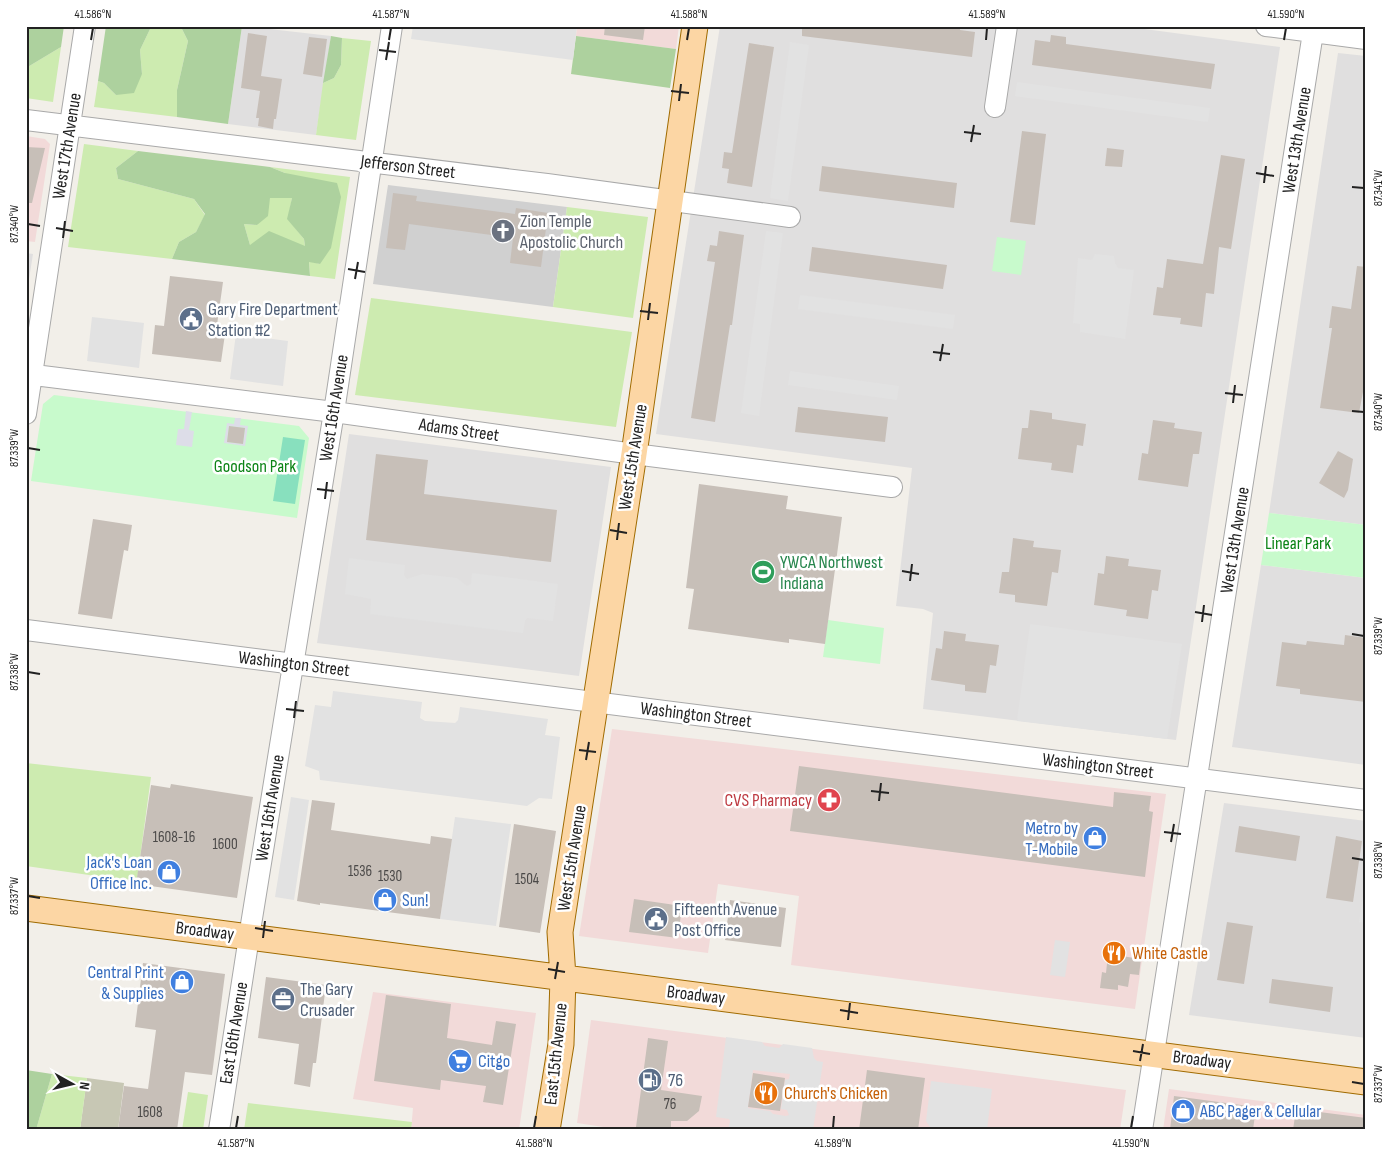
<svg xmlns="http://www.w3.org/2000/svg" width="1392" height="1156" viewBox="0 0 1392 1156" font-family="'Sofia Sans Condensed',sans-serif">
<rect width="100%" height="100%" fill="#f2efe9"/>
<path fill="#e0dfdf" d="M242 26 331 36 316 135 228 124Z
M720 26H1122L1280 47 1176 740 923 709 933 613 923 609 896 606 912 468 656 434Z
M1338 53 1366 56V525L1269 513Z
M26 253 33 254 26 298Z
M349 434 611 467 579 676 317 643Z
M1261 565 1366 578V765L1232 747Z
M1224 803 1366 821V1038L1189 1015Z"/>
<path fill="#f2dad9" d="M577 26H679L676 49 576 36Z
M26 136 45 139 50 144 35 242 26 241Z
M612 729 1166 794 1135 1009 791 965 799 896 718 884 708 953 579 936Z
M373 992 536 1013 519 1130H411L413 1108 353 1099Z
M591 1020 1126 1090 1120 1130H623L577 1123Z
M1169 1089 1366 1115V1130H1163Z"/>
<path fill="#d0d0d0" d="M388 185 567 207 553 307 373 284Z"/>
<path fill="#c7c7b4" d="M87 1078 124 1083 118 1130H80Z"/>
<path fill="#cdebb0" d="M151 27 182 29 188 41 177 90V117L94 107 98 81 104 83 116 95 142 74 140 50Z
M342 38 371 41 356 140 316 135 323 83 334 78 341 65Z
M61 47 53 102 26 98V68Z
M84 144 138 151 116 168 118 179 194 199 205 215 196 232 179 242 172 259 68 247Z
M270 167 350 177 335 279 310 276 309 261 320 264 285 173Z
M270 198H292L288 219 304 239 305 246 250 245 244 224 257 225Z
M567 207 648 217 633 318 553 307Z
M371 298 632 332 616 427 355 395Z
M26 763 151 777 137 880 117 879 26 866Z
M52 1074 87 1078 80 1130H36Z
M188 1092 208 1095 203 1130H182Z
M248 1103 412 1122 411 1130H244Z"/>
<path fill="#add19e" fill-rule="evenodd" d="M26 26H64L61 47 26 68Z
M106 26H242L228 124 177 117V90L188 41 182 29 151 27 140 50 142 74 134 93 116 95 104 83 98 81Z
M331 36 342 38 341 65 334 78 323 83Z
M576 36 676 49 670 88 571 74Z
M138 151 270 167 285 173 337 183 341 197 331 248 320 264 309 262 310 276 172 259 179 242 196 232 205 214 194 199 118 179 116 168ZM270 198H292L287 219 304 239 305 246 269 231 250 245 244 224 257 225 268 216Z
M26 1070 52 1074 36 1130H26Z"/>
<path fill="#c8facc" d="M997 237 1026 241 1021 275 992 271Z
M54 395 299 426 309 438 297 518 31 481 43 404Z
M1269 513 1366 525V578L1261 565Z
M828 620 884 628 880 664 823 657Z"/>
<path fill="#88e0be" d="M283 437 305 440 295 504 273 501Z"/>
<path fill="#e2e2e2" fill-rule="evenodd" d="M413 26H577L573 60 411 39Z
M790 42 809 45 788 201 770 198Z
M1017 82 1210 108 1208 122 1015 96Z
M766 231 783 233 759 416 741 413Z
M1095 254 1114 256 1115 263 1118 268 1134 270 1125 339 1080 332V324L1073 323 1078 258 1092 260Z
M800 295 955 315 953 329 798 309Z
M92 317 144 323 139 368 87 361Z
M236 334 288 341 283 386 230 379Z
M790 371 899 386 897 400 788 385Z
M349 558 405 565 404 575 407 579 422 574 457 578 467 586 471 584 472 573 558 584 553 621 527 618 525 621 523 633 370 614 371 599 345 594Z
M1030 624 1182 644 1167 739 1017 721Z
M333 691 422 702 420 718 425 721 455 723 458 720 460 707 548 719 545 735 560 737 552 799 539 798 527 806 320 780 319 771 305 766 315 705 331 707Z
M291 797 309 800 294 900 275 897Z
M455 817 511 824 496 926 440 919Z
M1366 875V923L1359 922Z
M1055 940 1070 942 1065 977 1050 975Z
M726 1037 762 1042 765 1046 779 1048 783 1044 812 1048 814 1058 817 1061 823 1062 813 1130H728L730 1121 729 1119 716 1117ZM753 1070 790 1074 789 1079 785 1080 781 1109 787 1110 789 1115 786 1116 773 1114 770 1111 748 1108Z
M931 1081 992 1089 987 1130H930V1127L926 1121Z"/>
<path fill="#dddde8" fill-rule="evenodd" d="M186 411 192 412 189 430 194 431 192 447 176 445 178 429H184Z
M235 418H241L240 425 248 426 245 446 224 443 227 423 234 424ZM229 426 245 428 243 444 227 442Z"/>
<path fill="#c7bfb8" d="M605 26H645L643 40 604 35Z
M802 26H960V30L975 32 972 57 802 36Z
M248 33 267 36 261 76 282 79 276 119H274L273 129 258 126 259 118H256L260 91 241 88Z
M1051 35 1066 37V44L1215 64 1211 89 1032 65 1035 40 1050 42Z
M309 37 327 39 322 77 303 74Z
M749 43 774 47 752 187 727 183 729 169 722 168 724 152 732 153Z
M1022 131 1046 134 1035 225 1010 222Z
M26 147 45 148 32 203H26Z
M1107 148 1124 150 1122 167 1105 166Z
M1221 155 1245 159 1231 249 1219 247 1214 294 1206 293 1202 327 1180 324 1181 318 1153 315 1157 287 1163 288 1167 259 1203 264Z
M822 166 957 183 954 208 819 191Z
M393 193 417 196 416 201 515 214 516 208 548 213 541 267 510 263 513 238 409 224 405 250 386 248Z
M719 231 744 235 732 325H730L715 422 691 418 715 262 707 261 710 245 717 246Z
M812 247 947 265 943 289 809 271Z
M1357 266 1366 267V376L1359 413 1320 408 1332 328H1329L1332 306 1351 309Z
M170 276 223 282 216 332 225 334 221 362 152 354 155 325 164 326Z
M798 407 888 417 885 442 795 432Z
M1030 410 1052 413V419L1086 424 1083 446 1077 445 1073 473 1051 470 1052 463 1018 459 1022 428H1028Z
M1153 420 1175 423 1174 428 1202 432 1199 454H1193L1188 487 1138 480 1142 453 1148 454Z
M229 426 245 428 243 444 227 442Z
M1338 451 1353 459 1348 490 1344 498 1319 483Z
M376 454 428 460 424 494 557 510 551 562 366 540Z
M699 484 788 496 786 509 842 517 825 644 789 639V643L688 629 694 589 686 588Z
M93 519 132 525 128 551 124 550 112 619 78 614Z
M1013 538 1034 541 1033 547 1061 550 1058 573 1052 572 1047 606 1015 602V595L999 593 1002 572H1009Z
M1106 556 1129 559 1128 566 1161 570 1158 591 1152 590 1148 619 1126 616 1127 610 1094 605 1098 573 1104 574Z
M944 631 966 634 965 641 999 645 996 666 990 665 986 693 965 691V685L931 680 936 648 942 649Z
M1345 635 1366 638V702L1300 694V689L1276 686 1282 642 1306 645 1307 641 1344 645Z
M799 766 1113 807 1114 792 1151 796 1149 811 1153 812 1145 877 790 831Z
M171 784 253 797 237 898 136 884 151 785 170 788Z
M312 800 335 803 331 830 430 844 431 836 452 839 440 919 320 903V905L297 901Z
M514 824 556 831 540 933 499 927Z
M1239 826 1300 836 1296 861 1235 852Z
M1336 836 1362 841 1353 902 1326 898Z
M634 899 682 906 678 938 629 932Z
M730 900 786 908 781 947 725 940Z
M1227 922 1253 926 1244 984 1217 980Z
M1108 954 1141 959 1139 975 1130 974 1128 987 1118 985V990L1100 988 1102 972 1106 973Z
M143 963 225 974 212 1075 185 1072 177 1130H118L124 1086 148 1089 156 1030 135 1027Z
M266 977 326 985 316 1063H313L310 1087 294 1084 299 1044 258 1038Z
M1272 979 1333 987 1330 1012 1269 1003Z
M386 995 451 1004 447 1038 492 1045 496 1021 516 1024 503 1105 483 1102 486 1086 441 1080 440 1090 374 1081Z
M648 1038 668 1041 661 1090 702 1096 699 1111 687 1121H671V1130L636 1127Z
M867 1070 925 1078 918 1130H859Z
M753 1073 785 1078 780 1111 748 1107Z
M1174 1096 1256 1107 1253 1130H1170Z
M1296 1109 1366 1118V1130H1293Z"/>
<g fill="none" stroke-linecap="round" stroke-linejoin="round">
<g stroke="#a9a9a9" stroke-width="22">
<path id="minor" d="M1266 26 1366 39
M995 107 1007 26
M26 120 547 184 790 217
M26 374 334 412 634 454 892 487
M26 414 85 26
M26 630 1366 800
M219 1130 249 937 334 412 392 26
M1142 1130 1314 26"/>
</g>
<g stroke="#a06b00" stroke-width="27">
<path id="major" d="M26 908 1366 1082
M547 1130 561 1044 563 977 560 932 634 454 695 26"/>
</g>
<use href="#minor" stroke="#fff" stroke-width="20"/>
<use href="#major" stroke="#fcd6a4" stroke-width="25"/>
</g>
<path fill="none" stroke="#222" stroke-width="2" d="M91 40 93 28M389 40 391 28M687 40 689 28M986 40 987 28M1284 40 1286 28M379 50 396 52M386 60 389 42M671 91 689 93M679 101 681 84M964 132 981 134M971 142 974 125M1256 173 1274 176M1264 183 1266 166M1352 187 1364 188M28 224 40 226M56 228 73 231M63 238 65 221M348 269 365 272M355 279 358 262M640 311 658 313M648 320 650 303M933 352 950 354M940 361 943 344M1225 393 1243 395M1233 403 1235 385M1352 411 1364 412M28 448 40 450M317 489 334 491M325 499 327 482M610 530 627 533M617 540 619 523M902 571 919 574M910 581 912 564M1195 612 1212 615M1202 622 1204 605M1352 634 1364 636M28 672 40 674M286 709 304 711M294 718 296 701M579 750 596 752M586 760 589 742M871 791 889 793M879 801 881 783M1164 832 1181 834M1171 842 1174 824M1352 858 1364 860M28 896 40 898M255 928 273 931M263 938 265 921M548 969 565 972M555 979 558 962M840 1010 858 1013M848 1020 850 1003M1133 1051 1150 1054M1140 1061 1143 1044M1352 1082 1364 1084M236 1128 238 1116M534 1128 536 1116M833 1128 834 1116M1131 1128 1133 1116"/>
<defs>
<g id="church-disc" transform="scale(1.25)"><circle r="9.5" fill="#6b7280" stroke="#fff"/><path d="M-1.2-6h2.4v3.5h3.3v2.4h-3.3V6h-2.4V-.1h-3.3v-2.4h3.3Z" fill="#fff"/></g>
<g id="civic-disc" transform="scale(1.25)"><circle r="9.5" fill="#5c6f8a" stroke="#fff"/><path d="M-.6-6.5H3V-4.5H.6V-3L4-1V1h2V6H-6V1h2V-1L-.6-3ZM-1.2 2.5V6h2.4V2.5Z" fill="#fff"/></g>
<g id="stadium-disc" transform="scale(1.25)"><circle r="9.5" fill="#2e9e5b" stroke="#fff"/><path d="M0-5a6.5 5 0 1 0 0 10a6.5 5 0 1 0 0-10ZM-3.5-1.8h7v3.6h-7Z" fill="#fff"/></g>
<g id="pharmacy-disc" transform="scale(1.25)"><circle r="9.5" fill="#e0444e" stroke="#fff"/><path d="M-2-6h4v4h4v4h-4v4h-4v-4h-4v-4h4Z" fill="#fff"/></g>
<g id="shop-disc" transform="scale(1.25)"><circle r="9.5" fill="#3f7fe0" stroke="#fff"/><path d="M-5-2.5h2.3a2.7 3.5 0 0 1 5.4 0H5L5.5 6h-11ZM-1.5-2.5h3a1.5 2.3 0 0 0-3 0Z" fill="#fff"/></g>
<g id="restaurant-disc" transform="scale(1.25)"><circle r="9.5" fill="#e8710a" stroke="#fff"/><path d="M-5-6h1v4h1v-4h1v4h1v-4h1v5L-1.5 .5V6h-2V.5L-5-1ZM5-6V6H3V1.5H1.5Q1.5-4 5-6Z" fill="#fff"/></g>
<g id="office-disc" transform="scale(1.25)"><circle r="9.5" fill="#5c6f8a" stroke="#fff"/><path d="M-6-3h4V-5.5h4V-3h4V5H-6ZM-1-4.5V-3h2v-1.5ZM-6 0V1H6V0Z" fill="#fff"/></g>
<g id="supermarket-disc" transform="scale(1.25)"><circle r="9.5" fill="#3f7fe0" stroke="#fff"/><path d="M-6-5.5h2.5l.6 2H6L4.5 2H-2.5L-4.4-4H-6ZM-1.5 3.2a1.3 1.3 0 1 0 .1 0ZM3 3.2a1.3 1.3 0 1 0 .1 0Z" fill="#fff"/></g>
<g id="fuel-disc" transform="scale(1.25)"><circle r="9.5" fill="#5c6f8a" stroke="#fff"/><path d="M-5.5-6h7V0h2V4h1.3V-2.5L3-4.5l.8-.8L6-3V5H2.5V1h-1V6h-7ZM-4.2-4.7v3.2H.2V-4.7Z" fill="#fff"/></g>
</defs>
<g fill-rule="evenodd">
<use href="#church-disc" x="503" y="231"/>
<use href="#civic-disc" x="191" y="319"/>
<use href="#stadium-disc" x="763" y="572"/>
<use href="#pharmacy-disc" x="829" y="800"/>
<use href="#shop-disc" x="1095" y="838"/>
<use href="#shop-disc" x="169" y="872"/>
<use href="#shop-disc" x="385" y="900"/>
<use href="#civic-disc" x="656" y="919"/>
<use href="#restaurant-disc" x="1114" y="953"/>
<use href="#shop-disc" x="182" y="982"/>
<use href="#office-disc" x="283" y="999"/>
<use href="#supermarket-disc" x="460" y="1061"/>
<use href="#fuel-disc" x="650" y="1080"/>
<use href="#restaurant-disc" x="766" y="1093"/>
<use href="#shop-disc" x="1183" y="1111"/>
</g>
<g text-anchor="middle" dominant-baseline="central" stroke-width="5" stroke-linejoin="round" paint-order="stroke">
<g font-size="15" fill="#4b4948">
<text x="174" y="837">1608-16</text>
<text x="225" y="844">1600</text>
<text x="360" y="871">1536</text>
<text x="390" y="876">1530</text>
<text x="527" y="879">1504</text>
<text x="670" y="1104">76</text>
<text x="150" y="1112">1608</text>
</g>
<g font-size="18" fill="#222" stroke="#fff">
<text transform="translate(1297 140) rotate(-81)">West 13th Avenue</text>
<text transform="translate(67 146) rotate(-81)">West 17th Avenue</text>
<text transform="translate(408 167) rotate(7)">Jefferson Street</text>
<text transform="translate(334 408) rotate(-81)">West 16th Avenue</text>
<text transform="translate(459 430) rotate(8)">Adams Street</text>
<text transform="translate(633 457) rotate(-81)">West 15th Avenue</text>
<text transform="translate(1235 540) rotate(-81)">West 13th Avenue</text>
<text transform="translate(294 664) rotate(7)">Washington Street</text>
<text transform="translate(696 715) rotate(7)">Washington Street</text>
<text transform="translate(1098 766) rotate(7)">Washington Street</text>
<text transform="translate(270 808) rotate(-81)">West 16th Avenue</text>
<text transform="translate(572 858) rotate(-81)">West 15th Avenue</text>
<text transform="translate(205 931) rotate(7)">Broadway</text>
<text transform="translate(696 995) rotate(7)">Broadway</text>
<text transform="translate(234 1033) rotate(-81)">East 16th Avenue</text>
<text transform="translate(556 1054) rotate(-84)">East 15th Avenue</text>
<text transform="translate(1202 1060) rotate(7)">Broadway</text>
</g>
<g font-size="18" fill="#5b616d" stroke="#fff" text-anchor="start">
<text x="520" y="221">Zion Temple<tspan x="520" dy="21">Apostolic Church</tspan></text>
</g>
<g font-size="18" fill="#4e5e75" stroke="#fff" text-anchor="start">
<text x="208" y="309">Gary Fire Department<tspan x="208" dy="21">Station #2</tspan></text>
<text x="674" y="909">Fifteenth Avenue<tspan x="674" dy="21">Post Office</tspan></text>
<text x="300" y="989">The Gary<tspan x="300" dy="21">Crusader</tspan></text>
<text x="668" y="1080">76</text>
</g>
<g font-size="18" fill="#0c8416" stroke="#fff">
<text x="255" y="466">Goodson Park</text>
<text x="1298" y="543">Linear Park</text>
</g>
<g font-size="18" fill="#27864d" stroke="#fff" text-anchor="start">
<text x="780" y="562">YWCA Northwest<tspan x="780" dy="21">Indiana</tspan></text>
</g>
<g font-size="18" fill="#be3a42" stroke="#fff" text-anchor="end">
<text x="812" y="800">CVS Pharmacy</text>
</g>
<g font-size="18" fill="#366cbe" stroke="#fff" text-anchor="end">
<text x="1078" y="828">Metro by<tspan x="1078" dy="21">T-Mobile</tspan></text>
<text x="152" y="862">Jack's Loan<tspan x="152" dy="21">Office Inc.</tspan></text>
<text x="402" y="900" text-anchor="start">Sun!</text>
<text x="164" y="972">Central Print<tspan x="164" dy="21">&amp; Supplies</tspan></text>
<text x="478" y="1061" text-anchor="start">Citgo</text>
<text x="1200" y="1111" text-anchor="start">ABC Pager &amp; Cellular</text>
</g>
<g font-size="18" fill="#c56008" stroke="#fff" text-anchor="start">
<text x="1132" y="953">White Castle</text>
<text x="784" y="1093">Church's Chicken</text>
</g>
</g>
<rect width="1392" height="1156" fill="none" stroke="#ffffff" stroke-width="55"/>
<g transform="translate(72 1084) rotate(98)" stroke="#ffffff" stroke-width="4" paint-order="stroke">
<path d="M0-4L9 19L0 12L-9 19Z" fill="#222222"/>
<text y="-8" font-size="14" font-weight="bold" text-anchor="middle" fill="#222222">N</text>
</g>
<rect x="28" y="28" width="1336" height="1100" fill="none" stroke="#222" stroke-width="2"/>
<g font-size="12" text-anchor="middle" fill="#222">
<text x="93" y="18">41.586°N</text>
<text x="391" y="18">41.587°N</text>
<text x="689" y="18">41.588°N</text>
<text x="987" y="18">41.589°N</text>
<text x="1286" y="18">41.590°N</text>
<text transform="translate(1378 188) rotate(-90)" y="4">87.341°W</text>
<text transform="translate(14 224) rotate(-90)" y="4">87.340°W</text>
<text transform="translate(1378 412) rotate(-90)" y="4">87.340°W</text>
<text transform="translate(14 448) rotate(-90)" y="4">87.339°W</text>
<text transform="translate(1378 636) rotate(-90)" y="4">87.339°W</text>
<text transform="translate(14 672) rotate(-90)" y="4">87.338°W</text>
<text transform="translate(1378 860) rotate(-90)" y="4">87.338°W</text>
<text transform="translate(14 896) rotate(-90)" y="4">87.337°W</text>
<text transform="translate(1378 1084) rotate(-90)" y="4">87.337°W</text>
<text x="236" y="1147">41.587°N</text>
<text x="534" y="1147">41.588°N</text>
<text x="833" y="1147">41.589°N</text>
<text x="1131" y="1147">41.590°N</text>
</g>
</svg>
